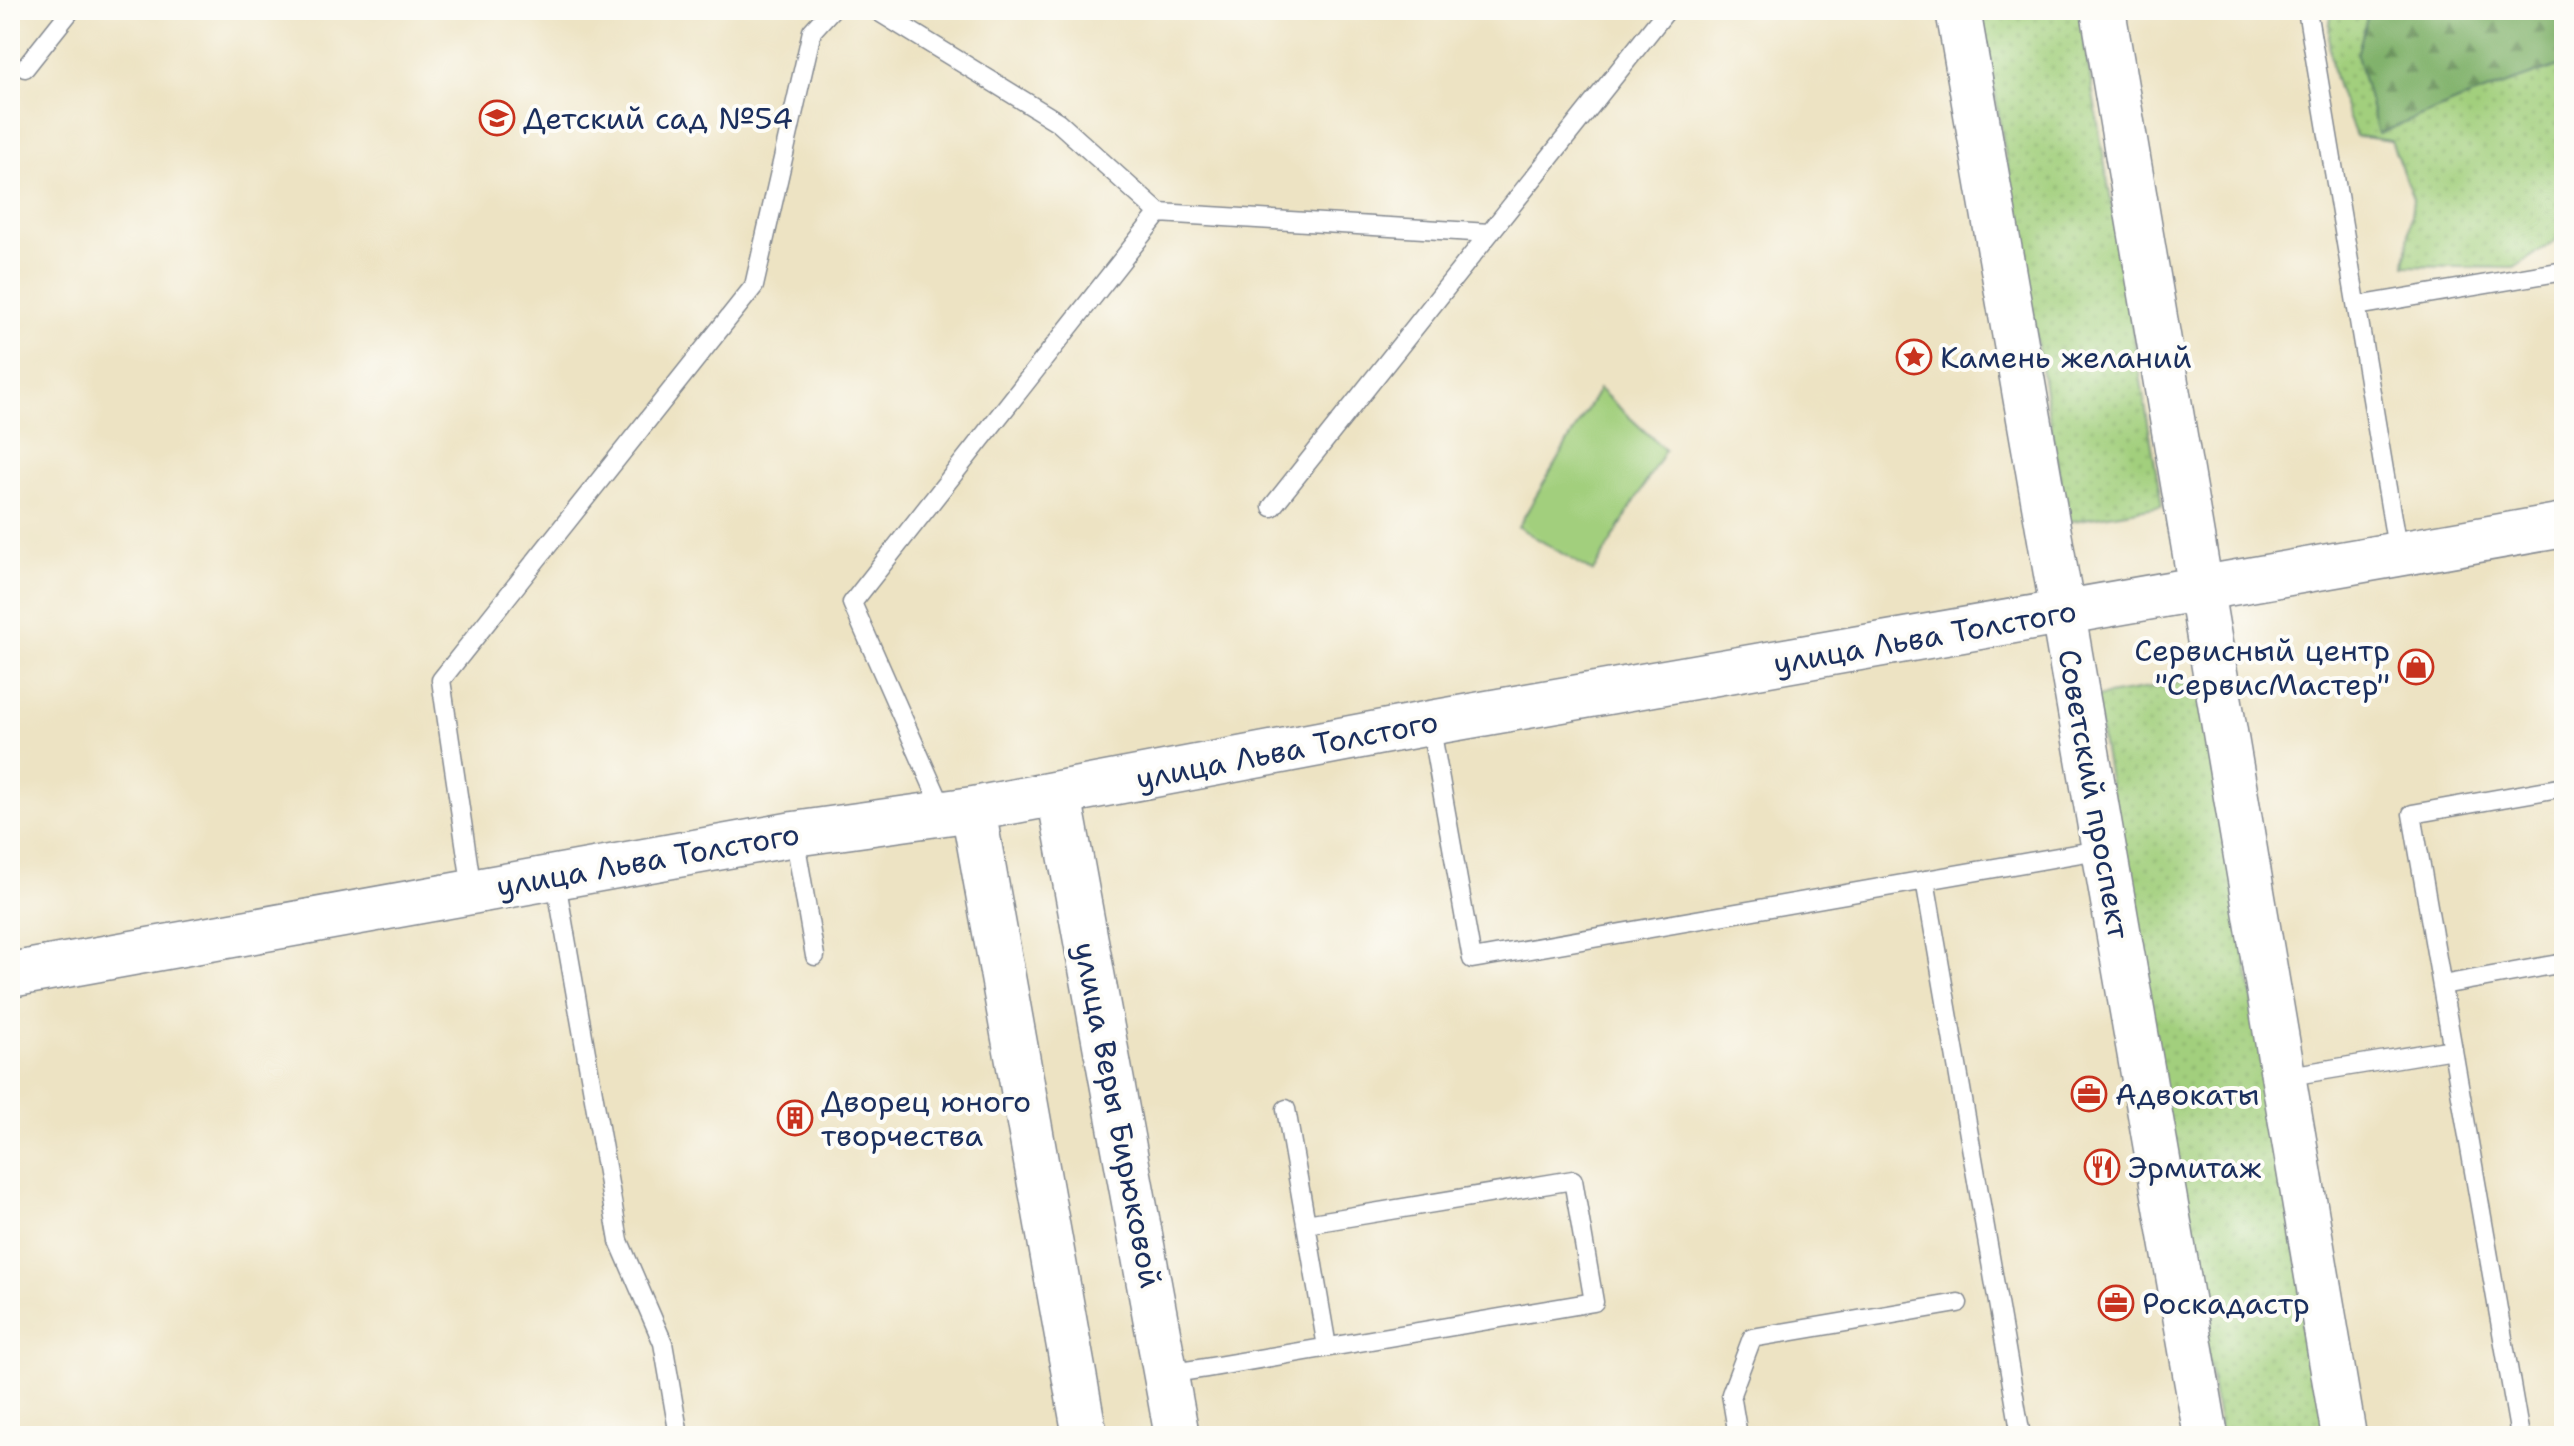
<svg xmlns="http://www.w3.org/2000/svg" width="2574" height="1446" viewBox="0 0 2574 1446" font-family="'Shantell Sans',sans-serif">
<defs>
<pattern id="grass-dots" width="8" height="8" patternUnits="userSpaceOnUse" patternTransform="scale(2)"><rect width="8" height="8" fill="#a2cf7d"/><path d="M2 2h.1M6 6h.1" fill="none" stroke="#8bb26e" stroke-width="1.8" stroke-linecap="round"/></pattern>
<pattern id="forest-firs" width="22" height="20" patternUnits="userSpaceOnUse" patternTransform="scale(2)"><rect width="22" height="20" fill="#81b26c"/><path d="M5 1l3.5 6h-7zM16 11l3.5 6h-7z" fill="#69915c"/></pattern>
</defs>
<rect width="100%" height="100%" fill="#fdfcf7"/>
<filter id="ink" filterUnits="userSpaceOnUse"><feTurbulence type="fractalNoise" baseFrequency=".0125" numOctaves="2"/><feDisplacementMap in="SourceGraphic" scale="16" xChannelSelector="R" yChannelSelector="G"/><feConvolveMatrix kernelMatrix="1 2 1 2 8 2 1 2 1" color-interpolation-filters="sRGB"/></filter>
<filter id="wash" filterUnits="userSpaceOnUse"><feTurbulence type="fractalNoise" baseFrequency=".006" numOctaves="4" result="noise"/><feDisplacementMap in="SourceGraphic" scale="32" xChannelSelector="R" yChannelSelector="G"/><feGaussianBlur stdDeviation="1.8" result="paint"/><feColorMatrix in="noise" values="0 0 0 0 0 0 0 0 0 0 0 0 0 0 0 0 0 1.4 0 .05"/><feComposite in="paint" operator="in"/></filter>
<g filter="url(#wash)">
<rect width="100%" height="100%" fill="#ede3c3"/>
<path fill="url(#grass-dots)" stroke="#5e7f6e" stroke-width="2" d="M1981 10H2079L2162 506 2067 522Z
M2332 10H2564V235L2514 268 2405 266 2413 199 2391 141 2356 136C2339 94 2322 56 2332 10Z
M2198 680 2328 1436H2221L2095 697Z"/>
<path fill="url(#forest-firs)" stroke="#4e7065" stroke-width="2" d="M2369 10H2564V64L2461 100 2378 134 2357 55Z"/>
<path fill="#a2cf7d" stroke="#5e7f6e" stroke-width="2" d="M1599 389 1665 450 1593 572 1518 527Z"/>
</g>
<g filter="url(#ink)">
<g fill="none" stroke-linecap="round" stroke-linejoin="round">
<g stroke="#848990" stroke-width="21">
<path id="service" d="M876 10 1058 122 1159 213 1490 233
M2307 10 2398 554
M25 68 71 10
M2357 306 2564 271
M1272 507 1667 10
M1430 723 1472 959 2104 849
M945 814 852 603 1159 213
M794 834 815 956
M555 876 619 1241 663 1343 679 1436
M1925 880 2021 1436
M472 890 441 680 754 286 812 31 831 10
M2442 985 2564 963
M2283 1077 2453 1049
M1286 1109 1306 1224
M1166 1374 1206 1368 1594 1302 1573 1180 1306 1224 1327 1347
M1738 1436 1731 1394 1752 1338 1958 1303
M2520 1436 2412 814 2564 787"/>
</g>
<g stroke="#848990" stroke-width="47">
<path id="tertiary" d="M1958 10 2206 1436
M2103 10 2344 1436
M1059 794 1177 1436
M973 809 1085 1436
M10 975 794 834 973 809 1430 723 2564 525"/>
</g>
<use href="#service" stroke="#fff" stroke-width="18"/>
<use href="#tertiary" stroke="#fff" stroke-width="44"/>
</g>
</g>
<defs>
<g id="school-ring" transform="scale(1.8)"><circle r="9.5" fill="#fdfcf7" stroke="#c8321e" stroke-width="1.5"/><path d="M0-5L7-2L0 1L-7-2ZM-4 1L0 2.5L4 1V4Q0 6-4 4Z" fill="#c8321e"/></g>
<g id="sight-ring" transform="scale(1.8)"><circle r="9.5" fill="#fdfcf7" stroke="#c8321e" stroke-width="1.5"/><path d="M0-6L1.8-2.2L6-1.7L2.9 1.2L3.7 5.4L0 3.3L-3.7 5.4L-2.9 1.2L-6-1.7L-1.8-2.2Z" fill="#c8321e"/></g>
<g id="shop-ring" transform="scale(1.8)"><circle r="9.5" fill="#fdfcf7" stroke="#c8321e" stroke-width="1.5"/><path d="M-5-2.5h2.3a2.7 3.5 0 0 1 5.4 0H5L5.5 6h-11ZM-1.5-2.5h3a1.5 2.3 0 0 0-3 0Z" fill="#c8321e"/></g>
<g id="office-ring" transform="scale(1.8)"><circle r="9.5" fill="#fdfcf7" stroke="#c8321e" stroke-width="1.5"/><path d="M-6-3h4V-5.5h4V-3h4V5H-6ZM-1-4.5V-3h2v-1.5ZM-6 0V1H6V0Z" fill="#c8321e"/></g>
<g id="building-ring" transform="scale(1.8)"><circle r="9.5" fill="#fdfcf7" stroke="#c8321e" stroke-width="1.5"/><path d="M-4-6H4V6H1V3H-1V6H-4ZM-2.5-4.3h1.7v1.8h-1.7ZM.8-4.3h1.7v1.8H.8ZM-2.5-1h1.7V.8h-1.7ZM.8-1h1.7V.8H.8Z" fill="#c8321e"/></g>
<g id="restaurant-ring" transform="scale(1.8)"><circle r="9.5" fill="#fdfcf7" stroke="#c8321e" stroke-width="1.5"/><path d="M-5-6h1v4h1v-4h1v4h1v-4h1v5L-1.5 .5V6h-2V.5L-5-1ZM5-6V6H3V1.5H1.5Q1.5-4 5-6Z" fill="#c8321e"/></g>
</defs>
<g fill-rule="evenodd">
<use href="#school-ring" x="497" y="118"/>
<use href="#sight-ring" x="1914" y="357"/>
<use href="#shop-ring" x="2416" y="667"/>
<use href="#office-ring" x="2089" y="1094"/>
<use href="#building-ring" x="795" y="1118"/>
<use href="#restaurant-ring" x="2102" y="1167"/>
<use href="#office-ring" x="2116" y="1303"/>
</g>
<g text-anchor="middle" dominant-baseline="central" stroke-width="8" stroke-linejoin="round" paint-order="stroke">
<g font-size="30" fill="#1b2f5e" stroke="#fdfcf7" text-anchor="start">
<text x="523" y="118">Детский сад №54</text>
<text x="1940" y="357">Камень желаний</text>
<text x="2390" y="650" text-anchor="end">Сервисный центр<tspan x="2390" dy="34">"СервисМастер"</tspan></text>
<text x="2115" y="1094">Адвокаты</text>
<text x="821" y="1101">Дворец юного<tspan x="821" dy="34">творчества</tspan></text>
<text x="2128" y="1167">Эрмитаж</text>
<text x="2142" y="1303">Роскадастр</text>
</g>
<g font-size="30" fill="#1b2f5e" stroke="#fdfcf7">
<text transform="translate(1925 637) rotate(-10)">улица Льва Толстого</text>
<text transform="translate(1287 750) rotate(-11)">улица Льва Толстого</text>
<text transform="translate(2094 794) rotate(80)">Советский проспект</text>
<text transform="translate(648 860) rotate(-10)">улица Льва Толстого</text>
<text transform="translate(1118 1115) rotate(79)">улица Веры Бирюковой</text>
</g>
</g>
<rect width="2574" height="1446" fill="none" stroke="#fdfcf7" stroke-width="40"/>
</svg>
